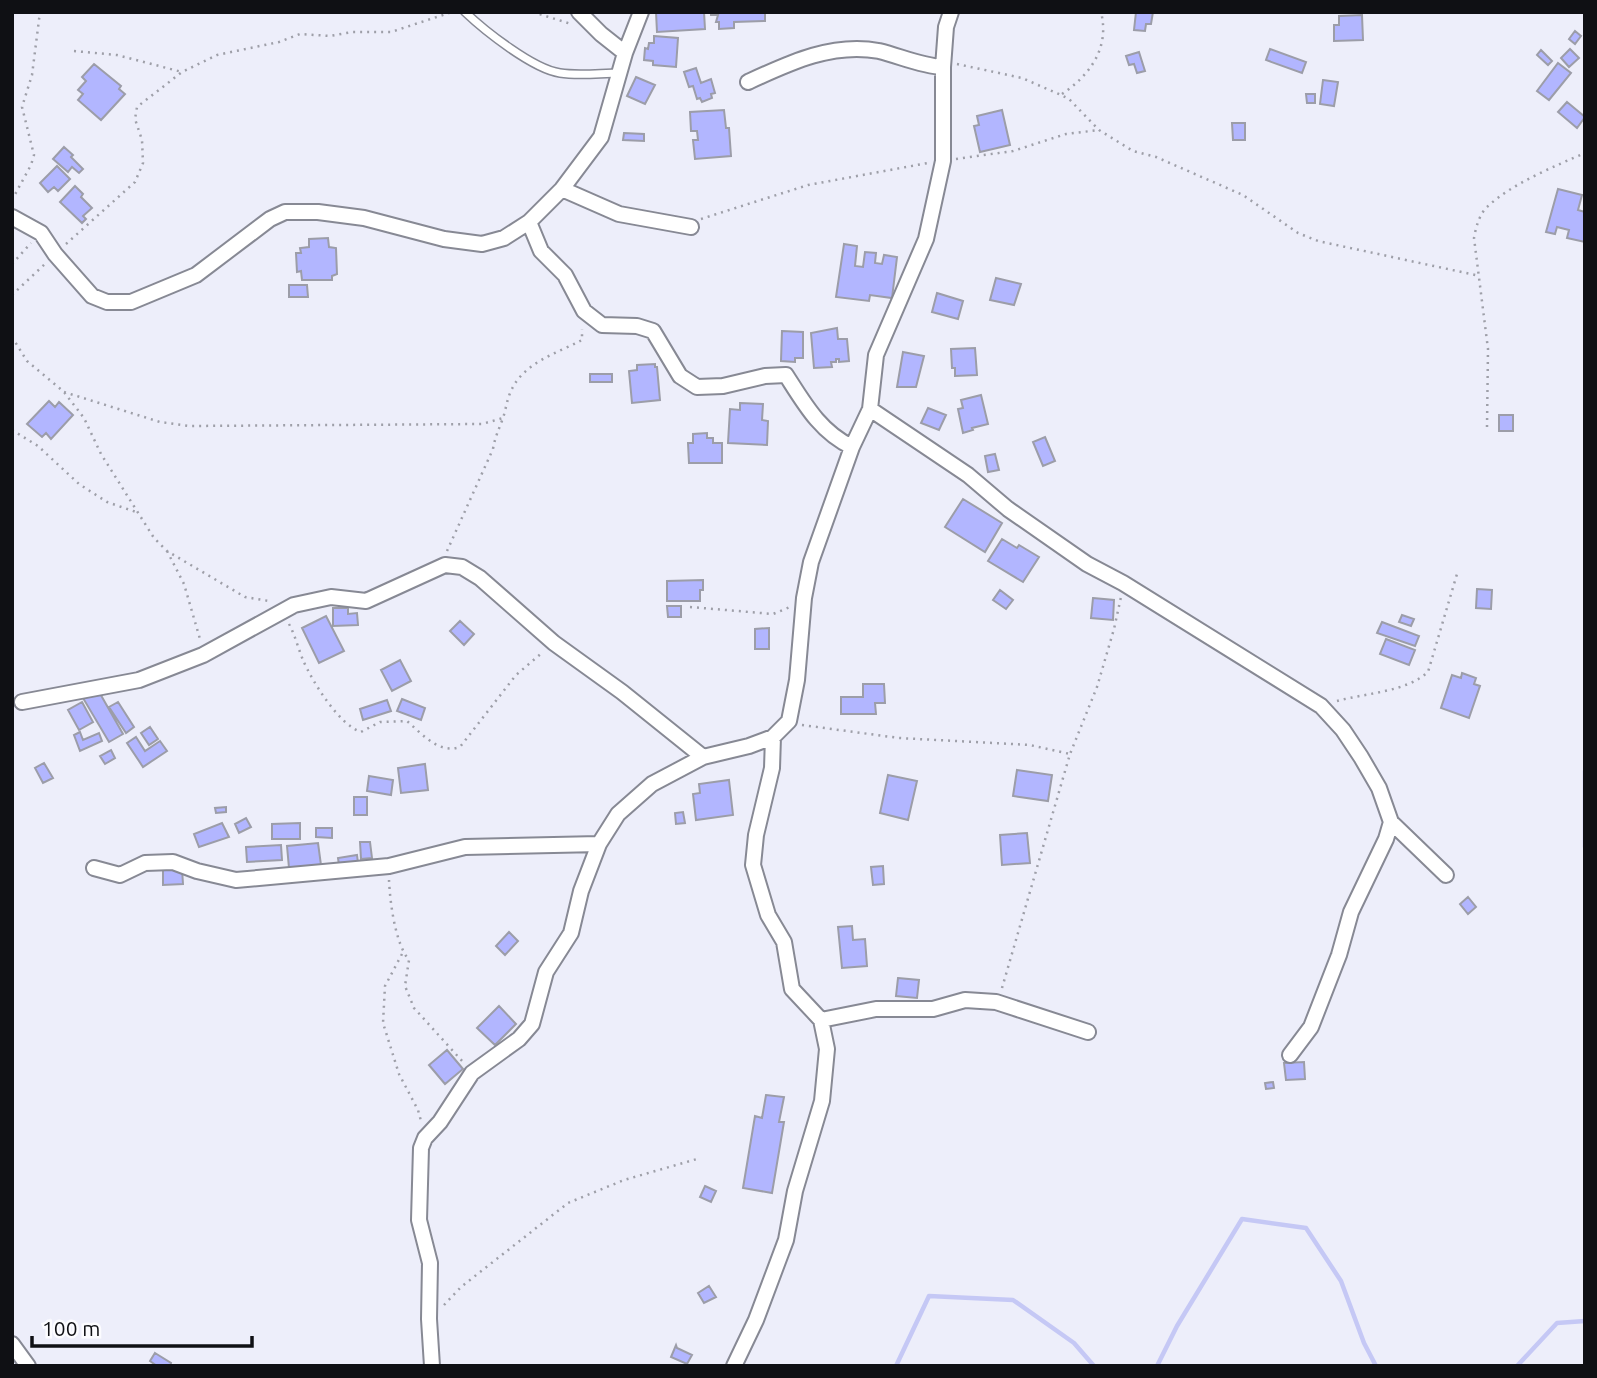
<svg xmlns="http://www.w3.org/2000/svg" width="1597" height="1378" viewBox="0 0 1597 1378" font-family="Ubuntu,sans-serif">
<rect width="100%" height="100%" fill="#edeefa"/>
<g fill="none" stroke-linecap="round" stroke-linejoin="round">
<path stroke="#c5c8f5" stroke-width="4.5" d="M1585 771V847
M896 1366 929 1296 1013 1300 1074 1343 1094 1366
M1157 1366 1177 1326 1242 1219 1306 1228 1341 1281 1364 1343 1376 1366
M1517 1366 1557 1323 1585 1321"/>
</g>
<path fill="#b2b6ff" stroke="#9c9da8" stroke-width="2" d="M656 12H704L705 29 657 32Z
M711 12H765V21L734 22V28L719 29V22H716L718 15H711Z
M1136 12H1153L1151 24H1146L1145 31 1134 30Z
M1362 15 1363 40 1334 41V25H1339V16Z
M1575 31 1581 36 1575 44 1569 39Z
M654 36 678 38 676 67 653 65V61L644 60 645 48 648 49 649 43H654Z
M1270 49 1306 62 1302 73 1266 60Z
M1570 49 1579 58 1569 67 1561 58Z
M1541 50 1552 61 1548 65 1537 55Z
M1139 52 1145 71 1137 73 1134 64 1129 65 1126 56Z
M1558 63 1571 73 1549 100 1537 91Z
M94 64 121 86 119 89 125 94 101 120 78 100 83 94 78 90 86 81 82 77Z
M696 68 701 83 711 79 715 93 711 94 712 98 702 102 700 98 697 99 693 86 689 87 684 72Z
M636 77 655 85 645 104 627 96Z
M1323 80 1338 82 1334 106 1320 104Z
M1306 94H1315V103H1307Z
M1567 102 1585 117 1577 128 1558 112Z
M724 110 726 128H729L731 156 695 159 693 140H698L697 131H691L690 112Z
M1002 110 1010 145 980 152 974 126 979 125 977 116Z
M1232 123H1245V140H1233Z
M624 133 644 134V141L623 140Z
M64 147 73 155 71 157 83 169 79 173 72 167 68 172 53 159Z
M57 166 70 179 58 191 54 187 48 192 40 183Z
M75 186 83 194 81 197 92 208 83 216 86 219 82 223 60 202Z
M1558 189 1582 195 1578 210 1585 212V242L1567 238 1569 230 1557 227 1555 234 1546 232Z
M328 238 329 247 336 248 337 274 332 276V280H302L301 271 297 272 296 253H301L300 248 309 247V239Z
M844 244 857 246 855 266 863 267 865 252 876 253 875 263 882 264 884 255 897 257 892 298 870 295 869 301 836 297Z
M996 278 1021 284 1014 305 990 300Z
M289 285H307L308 297H289Z
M937 293 963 301 958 319 932 312Z
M837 328 838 339H847L849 361 839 362V359H836V362H831L832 367 814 368 811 333Z
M782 331 803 332V358H795V362L781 361Z
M975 348 977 375 955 376V368H952L951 349Z
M903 352 924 356 916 387H897Z
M655 364V367H657L660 400 632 403 629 371 637 370V365Z
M590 374H612V382H590Z
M981 395 988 424 972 428 973 430 963 433 958 409 963 408 961 400Z
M49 401 55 407 59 402 73 415 51 439 46 433 42 437 27 424Z
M740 403 763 404 762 420 768 421 767 445 728 443 730 409 740 410Z
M928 408 946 415 939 430 921 423Z
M1499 415H1513V431H1499Z
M707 433V438H713V443H722V463H689L688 443H693V434Z
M1045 437 1055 461 1043 466 1033 442Z
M995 454 999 470 988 472 985 456Z
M963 499 1002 523 985 552 945 527Z
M1002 539 1017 548 1019 545 1039 557 1023 582 988 561Z
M703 580V590H700V601H667V581Z
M1477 589 1492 590 1491 609 1476 608Z
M1000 590 1013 600 1006 609 993 600Z
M1093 598 1114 600 1113 620 1091 618Z
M667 606H681V617H668Z
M333 608H348V614L357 613 358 625 333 626Z
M1402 615 1414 619 1411 626 1399 622Z
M326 616 344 651 319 663 302 628Z
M460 621 474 634 464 645 450 631Z
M1382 622 1419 636 1415 646 1377 633Z
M769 628V649H755V629Z
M1386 639 1415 650 1409 665 1380 654Z
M400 660 411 681 392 691 381 670Z
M1462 673 1476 678 1474 684 1480 686 1469 718 1441 708 1452 675 1461 678Z
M863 684H884L885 703H875L876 714H841V697H863Z
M98 690 123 734 109 742 83 698Z
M402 699 425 708 421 720 397 711Z
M387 700 391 711 363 720 360 709Z
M82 702 93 722 79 730 68 710Z
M118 702 134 727 126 733 109 707Z
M150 727 158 739 149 745 141 733Z
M80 732 83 740 99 733 102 741 80 751 74 735Z
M136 737 145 751 160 741 167 751 143 767 127 743Z
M111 750 115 758 105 764 100 756Z
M44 763 53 778 43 783 35 768Z
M425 764 428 790 401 793 398 768Z
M1017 770 1052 775 1048 801 1013 796Z
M888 775 917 781 908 820 880 813Z
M369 776 393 780 391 795 367 791Z
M729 780 733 815 696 820 693 794 700 793 699 784Z
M354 797H367V815H354Z
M226 807V812L216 813 215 808Z
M683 812 685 823 676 824 675 813Z
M246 818 251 827 239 833 235 824Z
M222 823 229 837 199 847 194 834Z
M300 823V839H272V824Z
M316 828H332V838L316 837Z
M1027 833 1030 863 1002 865 1000 835Z
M360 842H370L372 858 361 859Z
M318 843 321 865 289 868 287 846Z
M281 845 282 860 247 862 246 847Z
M357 855 358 863 339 865 338 858Z
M883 866 884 884 873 885 871 867Z
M182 869 183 884 163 885V870Z
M1468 897 1476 907 1468 914 1460 904Z
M852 926 853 940 865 939 867 966 842 968 838 927Z
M509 932 518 941 505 955 496 946Z
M898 978 919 980 917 998 896 996Z
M499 1006 516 1024 495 1045 477 1028Z
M447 1050 463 1069 445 1084 429 1065Z
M1304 1062 1305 1079 1286 1080 1284 1063Z
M1273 1082 1274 1088 1266 1089 1265 1083Z
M766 1095 784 1097 779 1122H784L772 1193 743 1188 755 1116 762 1118Z
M705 1186 716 1191 711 1202 700 1197Z
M709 1286 716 1297 704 1303 698 1293Z
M676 1345 677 1348 692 1355 687 1364 671 1357Z
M155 1353 171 1363 170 1366H157L150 1361Z"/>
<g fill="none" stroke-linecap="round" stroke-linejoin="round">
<g stroke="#878994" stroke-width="10">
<path id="service" d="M465 12C485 31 533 69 560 73 579 76 601 73 620 73"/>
</g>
<g stroke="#878994" stroke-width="18">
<path id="minor" d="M579 12 601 34 625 53
M748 82C789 63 833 42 879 51 900 56 921 66 943 67
M562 189 619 214 691 227
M12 217 41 233 55 254 92 296 107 302H131L196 275 270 219 285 212H318L364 218 444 239 482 244 504 238 529 222 562 189 601 137 625 53 641 12
M529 222 541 251 565 275 584 311 602 325 637 326 653 331 680 376 697 387 723 386 765 376 786 375C804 403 820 432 852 447
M870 409 968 475 1008 509 1087 564 1123 583 1321 706 1343 730 1361 757 1379 788 1391 822 1386 839 1351 912 1339 955 1311 1027 1290 1055
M22 702 139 680 203 655 294 605 331 597 366 601 445 565 462 567 480 578 554 643 622 692 703 757
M1391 822 1446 875
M94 868 120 875 145 863 173 862 197 871 236 880 389 866 465 847 599 844
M821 1020 876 1009H933L965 1000 996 1002 1088 1032
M12 1344 28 1366
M432 1366 429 1319 430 1263 419 1220 421 1148 425 1138 440 1122 472 1073 519 1039 532 1024 546 972 571 933 581 891 599 844 618 814 652 784 703 757 749 746 773 737 789 721 797 680 804 598 811 562 852 447 870 409 876 355 926 239 943 161V67L946 27 951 12
M734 1366 756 1320 786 1240 795 1191 822 1101 827 1049 821 1020 792 989 784 942 768 915 753 865 756 835 772 768 773 737"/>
</g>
<path stroke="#9e9fa8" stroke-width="2.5" stroke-dasharray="2 5" stroke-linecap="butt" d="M533 12 571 24
M74 51 117 55 182 72
M957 64 1022 78 1061 95 1069 99 1099 130 1133 151 1156 157 1243 195 1298 233 1318 241 1480 276
M1062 94C1090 75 1110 48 1101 12
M956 159 1013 151 1066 134 1099 130
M12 200 31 165 34 155 22 107 32 75 40 12
M701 219 808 185 928 163
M66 244 135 182 143 163 142 140 135 119 137 107 182 72 217 55 279 42 300 34 330 36 352 32H391L452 12
M12 264 31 243
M12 295 46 263
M12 337 27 361 64 392 84 418 101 454 154 538 167 551 245 597 269 601
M64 392 160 422 189 426 482 424 503 418
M1487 427 1488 349 1474 238C1476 227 1479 215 1487 207 1511 184 1555 166 1585 153
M12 430 38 446 79 484 107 502 136 512
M167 551 184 584 200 639
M447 551 493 449C495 437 499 429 503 418 506 409 507 399 511 391 523 363 557 353 582 340V329
M690 607 773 614 790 607
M289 624C295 635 298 648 303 660 312 681 339 725 361 732L380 722 407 721C423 735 439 754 460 747L516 675 543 652
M1337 701C1366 693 1406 692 1428 672L1457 574
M802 725 899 738 1030 745 1070 754
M389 880C390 902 395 943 409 960L405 986 414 1008 463 1062
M402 954 385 986 383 1023 399 1074 418 1110 421 1121
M1002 988 1070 754 1097 687 1114 629 1121 597
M444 1305 461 1287 568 1203 624 1180 697 1159"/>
<use href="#service" stroke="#fff" stroke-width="7"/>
<use href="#minor" stroke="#fff" stroke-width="14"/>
</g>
<rect width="1597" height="1378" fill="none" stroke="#0f1014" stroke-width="28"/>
<path d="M32 1336v10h220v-10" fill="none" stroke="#0f1014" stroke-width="3.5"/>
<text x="42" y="1336" font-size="21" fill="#0f1014" stroke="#fcfcff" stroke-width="5" paint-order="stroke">100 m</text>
</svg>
